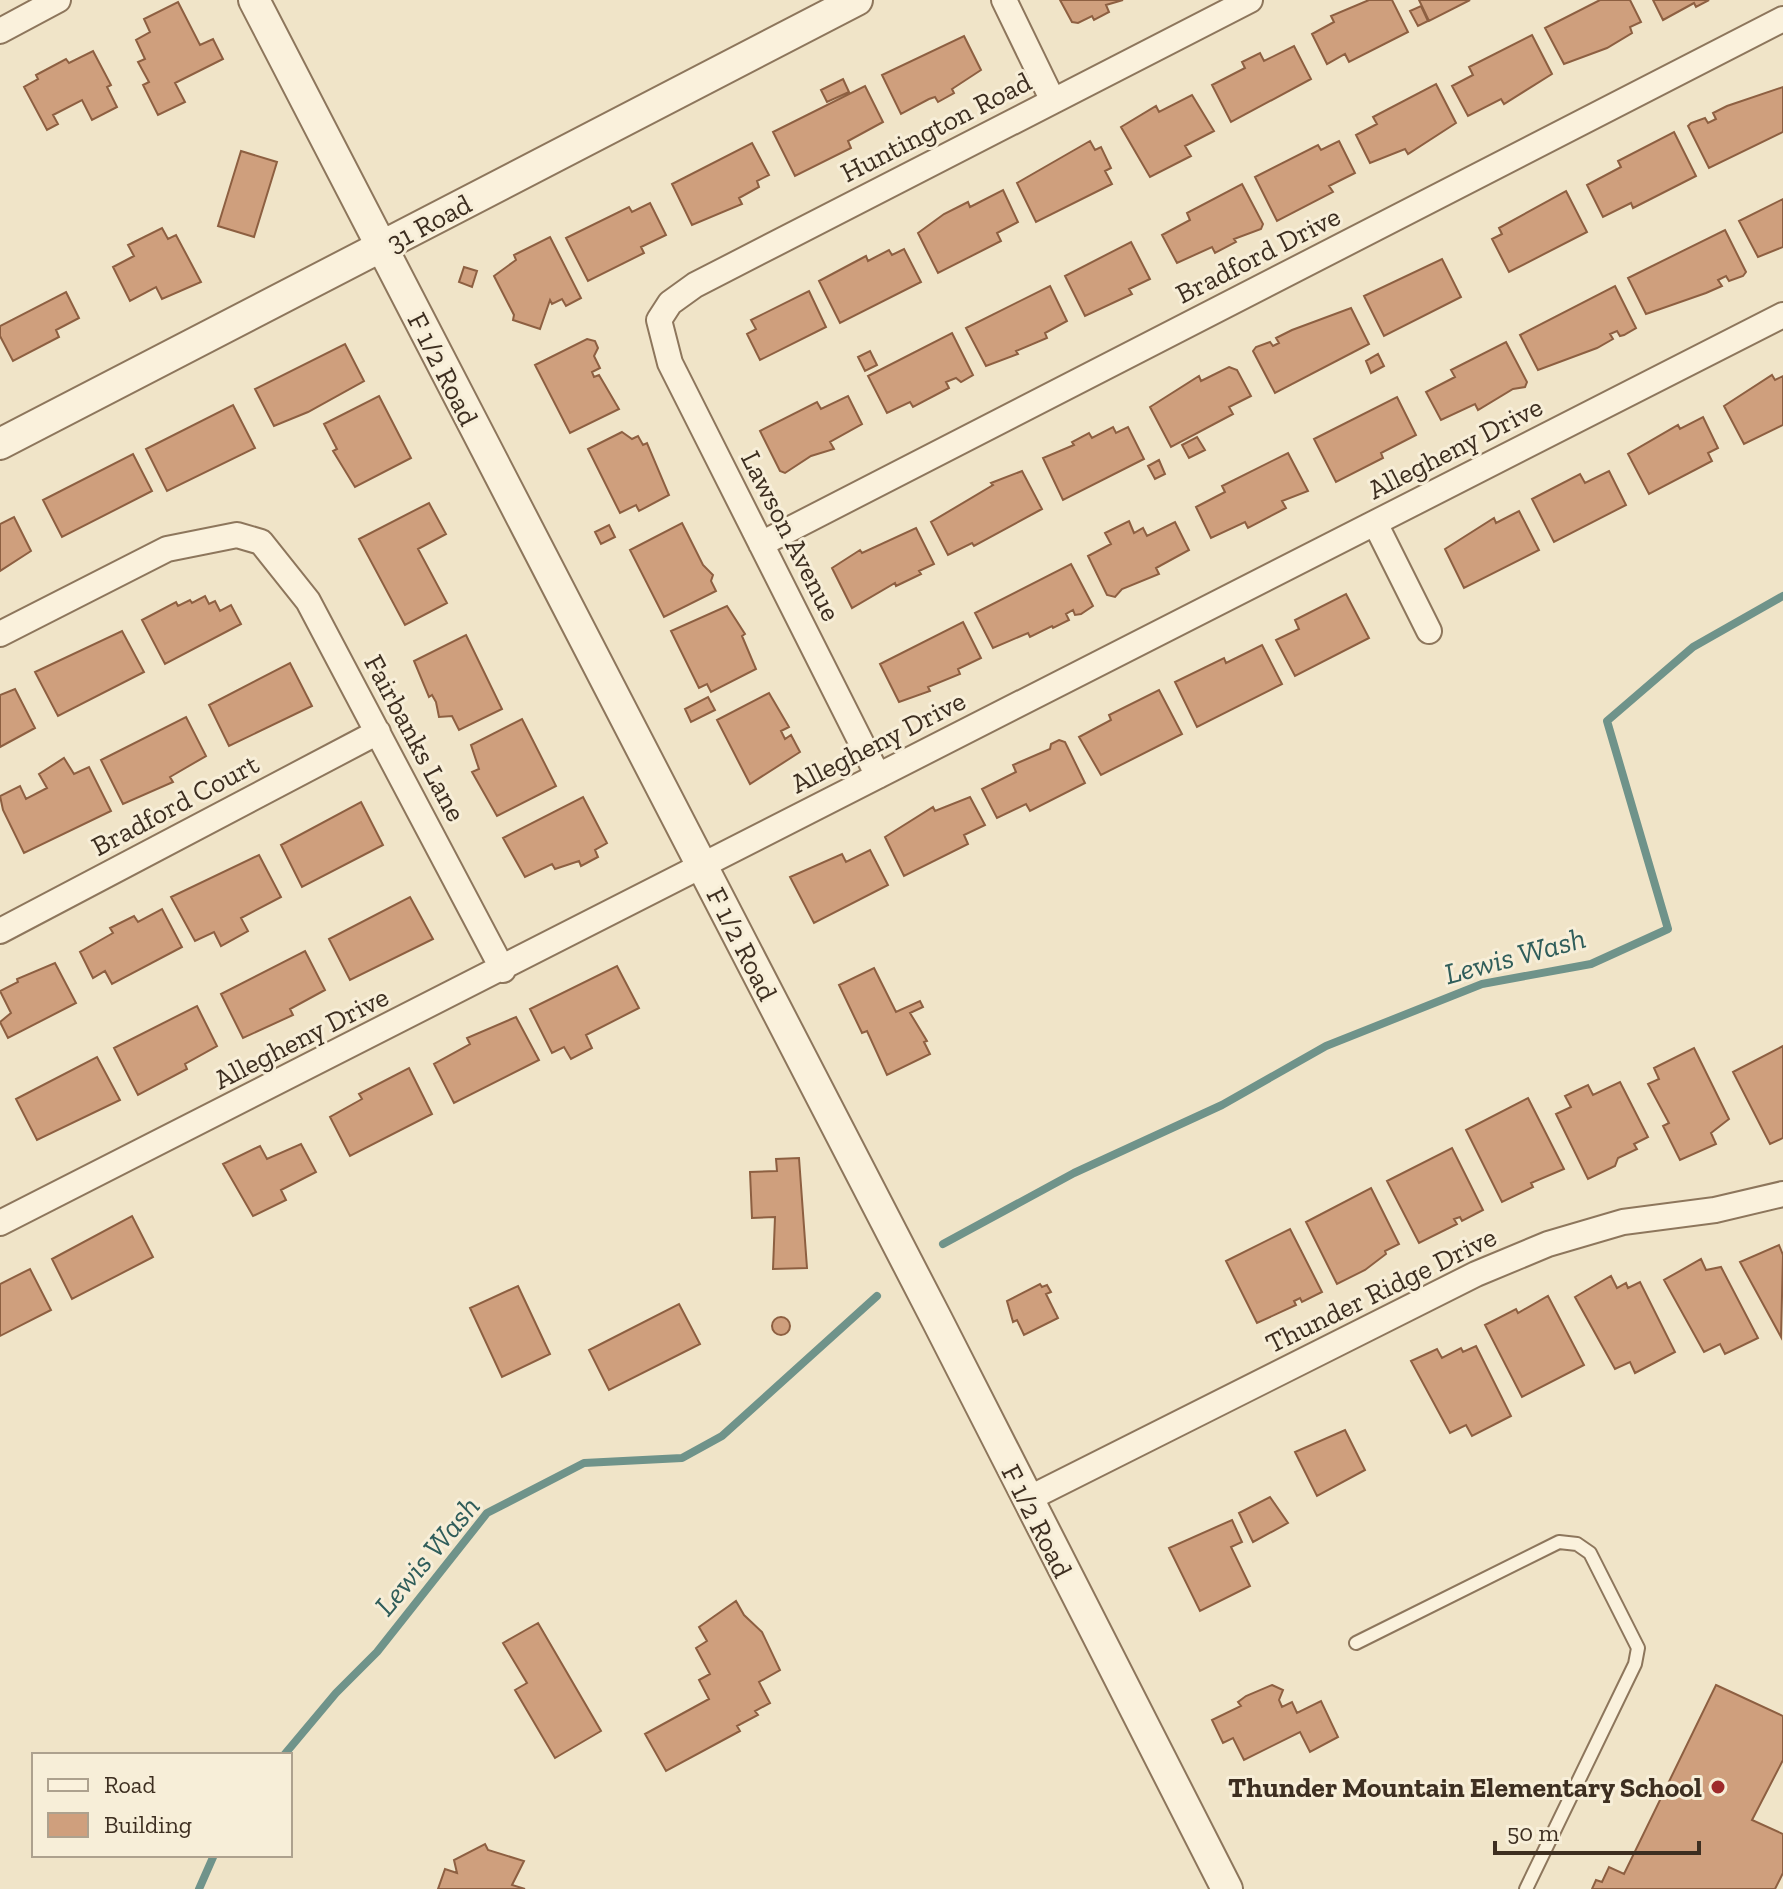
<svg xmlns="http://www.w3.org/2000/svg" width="1783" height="1889" viewBox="0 0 1783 1889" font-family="'Zilla Slab',serif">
<rect width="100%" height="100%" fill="#f0e4c8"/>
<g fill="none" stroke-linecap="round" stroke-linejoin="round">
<path stroke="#6f938a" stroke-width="8" d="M943 1244 1074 1173 1222 1105 1326 1046 1482 984 1591 964 1668 929 1607 721 1693 647 1783 596
M284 1755 336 1693 377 1652 487 1513 584 1463 682 1458 722 1436 877 1296
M199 1889 214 1855"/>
</g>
<path fill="#cf9f7d" stroke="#8d5f41" stroke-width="2" d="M1060 0H1123L1106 5 1109 12 1094 20 1092 16 1078 23 1072 22Z
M1369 0H1392L1408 32 1349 62 1345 54 1327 64 1312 34 1334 22 1331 16Z
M1419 0H1470L1429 21Z
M1600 0H1630L1641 22 1630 27 1632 33 1607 48 1564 64 1545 28Z
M1653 0H1709L1696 7 1694 3 1663 20Z
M178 2 200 45 213 39 223 59 175 83 185 102 158 115 143 85 149 82 138 62 145 59 136 40 150 32 144 19Z
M1421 6 1428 21 1418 26 1410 11Z
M1532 35 1552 74 1504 104 1501 99 1468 116 1452 86 1473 75 1469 67Z
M964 36 981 70 952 89 954 93 938 102 935 97 929 99 901 114 882 75Z
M1294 46 1311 79 1231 122 1212 85 1245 68 1242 62 1260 53 1264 61Z
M93 51 111 85 107 87 117 107 92 120 82 100 53 115 58 124 47 130 24 87 38 79 36 75 66 59 69 63Z
M843 79 849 92 827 102 821 90Z
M1436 84 1456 123 1408 154 1405 149 1370 163 1356 135 1377 124 1373 117Z
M865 86 883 122 848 141 851 148 795 176 773 132Z
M1783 87V132L1709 168 1688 126 1691 123 1705 118 1708 123 1716 119 1713 113 1727 106Z
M1192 95 1214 131 1185 146 1191 156 1150 177 1121 127 1156 106 1159 112Z
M1674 132 1696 176 1633 208 1631 203 1603 217 1587 185 1621 167 1618 161Z
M1090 141 1095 150 1101 147 1111 168 1105 171 1112 184 1036 222 1017 183Z
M1339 141 1355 173 1329 186 1333 192 1277 221 1255 177 1318 145 1321 150Z
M752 143 769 175 757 181 759 187 739 198 742 204 692 225 672 184Z
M241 151 277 162 254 237 218 226Z
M1242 184 1263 224 1261 229 1234 239 1236 242 1215 253 1212 247 1177 263 1162 235 1190 220 1187 213Z
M1003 190 1018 222 997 233 1001 241 938 273 918 233 944 214 968 202 970 207Z
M1566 191 1587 232 1509 272 1492 239 1502 234 1499 228Z
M1783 199V247L1758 257 1739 221Z
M650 203 666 235 641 247 644 253 588 281 566 238 629 207 632 212Z
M162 228 168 239 176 235 201 282 162 299 156 287 130 301 113 267 134 256 128 245Z
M1725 230 1746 272 1743 276 1729 281 1726 276 1718 280 1722 286 1706 293 1646 314 1628 278Z
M550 237 581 298 566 306 562 299 552 304 550 300 540 329 513 320 514 315 494 276 516 260 514 255Z
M1131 242 1150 279 1129 289 1132 294 1085 316 1065 276Z
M904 249 921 282 840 323 819 281 866 256 868 261 889 250 892 255Z
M1442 259 1461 297 1384 336 1364 296Z
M464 267 477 271 472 287 459 282Z
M1050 286 1067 321 1045 333 1047 338 1016 351 1018 354 986 366 966 328Z
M1615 286 1636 328 1624 335 1620 336 1617 331 1610 334 1613 339 1597 348 1538 370 1520 335Z
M809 291 826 327 760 360 747 334 756 329 751 320Z
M66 292 79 318 56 330 59 337 13 361 0 336V326Z
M1351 308 1369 344 1275 393 1253 351 1256 347 1270 342 1273 346 1279 343 1276 338 1292 330Z
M952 333 973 375 961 382 956 378 946 382 949 388 913 407 910 402 887 413 868 376Z
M587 339 595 341 598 348 594 356 600 368 592 372 594 377 599 375 619 409 570 433 535 365Z
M1506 342 1527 382 1525 387 1513 389 1478 410 1475 404 1441 420 1426 392 1455 377 1451 370Z
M345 344 364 381 308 412 274 426 255 389Z
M870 351 877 365 865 371 858 357Z
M1378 354 1384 366 1371 373 1366 361Z
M1229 367 1237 370 1251 396 1229 407 1233 414 1171 447 1150 407 1199 376 1201 381Z
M1772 375 1775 380 1783 376V425L1744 444 1724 406Z
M379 396 411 458 355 487 333 451 337 449 324 424Z
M848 396 862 424 830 442 834 449 811 456 785 473 780 471 760 431 817 402 821 409Z
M1397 397 1416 435 1381 453 1383 458 1336 482 1314 439Z
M233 405 255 448 167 491 146 449Z
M1703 417 1718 448 1708 453 1712 461 1649 494 1628 454 1678 425 1680 429Z
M1113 427 1116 433 1128 427 1144 459 1063 500 1043 458 1074 445 1072 442 1089 433 1092 438Z
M622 432 632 439 638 436 643 445 647 443 669 495 639 511 636 505 620 513 588 449Z
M1197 437 1205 450 1189 458 1182 445Z
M1288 453 1308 491 1282 501 1286 508 1248 528 1245 522 1211 538 1196 507 1225 492 1222 486Z
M133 454 152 491 62 537 43 500Z
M1159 460 1165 474 1155 479 1148 466Z
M1022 471 1042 509 974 546 972 543 948 555 931 522 993 485 991 483Z
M1609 471 1626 505 1554 542 1532 499 1580 474 1585 483Z
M429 503 446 534 418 549 447 603 405 625 359 539Z
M1519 511 1539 550 1464 588 1445 549 1494 518 1496 523Z
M14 517 31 551 0 571V524Z
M1129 521 1134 533 1143 528 1147 536 1175 522 1189 550 1156 568 1159 574 1122 589 1115 597 1107 595 1088 556 1111 544 1105 533Z
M682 523 703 565 713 575 711 581 716 591 664 617 630 550Z
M609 525 615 537 601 544 595 532Z
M916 528 934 564 919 571 921 574 896 586 895 583 852 608 832 568 860 550 862 553Z
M1071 564 1093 606 1081 614 1075 615 1073 610 1066 614 1069 620 1053 628 1052 626 1030 637 1028 633 993 648 975 613Z
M1346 594 1369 638 1295 676 1276 640 1299 629 1295 620Z
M205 596 209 604 215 601 220 611 231 605 241 624 165 664 142 620 176 602 178 606 190 600 192 603Z
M727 606 745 634 742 636 756 669 711 692 707 684 699 688 671 631Z
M963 622 981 658 958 669 960 674 928 687 930 691 899 702 880 664Z
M122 631 144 672 58 716 35 672Z
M466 635 502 709 459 730 452 716 439 717 436 702 432 695 429 697 414 661Z
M1262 645 1282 684 1197 727 1175 682 1224 658 1226 663Z
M290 663 312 706 229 746 209 705Z
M15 689 35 728 0 747V695Z
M1159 690 1182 734 1101 775 1079 737 1111 720 1109 715Z
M769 693 789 727 781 731 785 739 791 735 800 752 750 784 717 720Z
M708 697 715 710 691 722 685 709Z
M186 717 206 756 170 777 173 782 123 804 101 760Z
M522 719 556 786 497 816 472 772 479 769 471 745Z
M1059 740 1065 742 1085 783 1030 811 1026 804 997 818 982 789 1016 772 1013 765 1050 749 1051 744Z
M64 758 74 774 89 767 111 811 24 853 3 810 0 796 20 786 26 799 47 788 39 774Z
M583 797 607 843 595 850 598 857 581 866 579 861 555 869 552 864 525 877 503 838Z
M970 797 985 825 964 835 968 844 904 876 885 837 933 807 935 811Z
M361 802 383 845 302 887 281 845Z
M870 850 888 885 814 923 790 877 842 854 846 862Z
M259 855 281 897 241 918 248 931 221 946 214 932 195 941 171 897Z
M410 897 433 939 350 980 329 939Z
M162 909 182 947 112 984 105 971 93 978 80 952 113 933 110 928 134 916 138 922Z
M305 951 325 990 290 1009 293 1015 243 1038 221 994Z
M55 963 76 1003 8 1038 0 1022 11 1013 0 991 18 982 17 979Z
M617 966 639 1008 586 1035 592 1048 571 1059 564 1047 552 1053 530 1009Z
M874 968 896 1012 920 1001 923 1007 910 1013 927 1041 924 1042 930 1054 887 1075 867 1031 862 1033 839 985Z
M197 1006 217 1046 185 1064 187 1069 138 1095 114 1048Z
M516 1017 539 1060 454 1103 434 1064 470 1044 467 1038Z
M1783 1046V1138L1770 1144 1733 1072Z
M1694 1048 1729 1119 1711 1133 1716 1144 1680 1160 1663 1126 1669 1123 1648 1084 1659 1079 1654 1068Z
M97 1057 120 1100 37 1140 16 1099Z
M409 1068 432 1114 350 1156 330 1117 362 1099 359 1094Z
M1620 1082 1648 1137 1634 1144 1637 1149 1618 1158 1615 1166 1588 1179 1556 1114 1571 1107 1565 1096 1588 1085 1593 1095Z
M1528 1098 1564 1169 1531 1183 1533 1187 1502 1202 1466 1130Z
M301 1144 316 1172 281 1190 286 1200 253 1216 223 1164 260 1146 267 1159Z
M1452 1148 1483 1210 1462 1221 1460 1217 1454 1219 1457 1224 1419 1243 1387 1181Z
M799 1158 807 1268 773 1269 775 1217 752 1218 750 1172 777 1171 776 1159Z
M1371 1188 1399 1244 1385 1251 1386 1254 1365 1270 1337 1284 1306 1222Z
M132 1216 153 1257 72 1299 52 1259Z
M1290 1229 1322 1292 1302 1302 1300 1298 1294 1301 1296 1305 1257 1323 1226 1261Z
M1779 1245 1783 1255 1781 1337 1740 1262Z
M1701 1259 1706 1270 1721 1267 1758 1338 1725 1354 1720 1344 1704 1352 1664 1280Z
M30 1269 51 1310 0 1336V1284Z
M1611 1276 1617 1288 1626 1283 1628 1288 1640 1282 1675 1352 1635 1373 1630 1362 1615 1369 1575 1297Z
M1040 1284 1042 1287 1047 1285 1051 1292 1046 1294 1058 1318 1024 1335 1017 1320 1013 1322 1007 1301Z
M518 1286 550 1354 502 1377 470 1308Z
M1548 1296 1584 1365 1522 1397 1485 1325 1516 1309 1518 1313Z
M679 1304 700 1344 609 1390 589 1350Z
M772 1326a9 9 0 1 1 18 0a9 9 0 1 1-18 0Z
M1476 1346 1511 1416 1472 1436 1466 1425 1450 1433 1411 1361 1437 1349 1442 1358 1461 1348 1463 1352Z
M1345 1430 1365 1470 1317 1496 1295 1452Z
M1270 1497 1288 1523 1253 1542 1239 1513Z
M1232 1520 1242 1542 1231 1547 1250 1586 1200 1611 1169 1548Z
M736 1601 744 1615 762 1632 780 1670 759 1682 770 1703 755 1711 758 1715 737 1726 740 1731 666 1771 645 1734 709 1699 699 1680 710 1674 696 1648 707 1641 699 1627Z
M538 1623 601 1731 555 1758 515 1690 527 1683 503 1643Z
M1272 1685 1283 1690 1279 1700 1282 1707 1292 1702 1297 1713 1321 1701 1338 1737 1310 1752 1300 1732 1244 1760 1233 1738 1223 1743 1212 1720 1241 1706 1238 1702 1246 1696Z
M1716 1685 1783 1716V1760L1752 1820 1783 1834V1873L1775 1889H1592L1596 1880 1602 1882 1609 1867 1624 1874Z
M485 1844 488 1850 524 1861 512 1885 525 1889H438L445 1869 457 1873 454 1860Z"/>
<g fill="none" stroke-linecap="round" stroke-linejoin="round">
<g stroke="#8d765c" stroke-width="16">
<path id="service" d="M1356 1643 1559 1542 1577 1544 1590 1553 1638 1648 1635 1664 1526 1889"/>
</g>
<g stroke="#8d765c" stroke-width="28">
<path id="minor" d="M1004 0 1053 101
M0 31 58 0
M1375 523 1429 631
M761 544 1783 19
M0 634 167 549 237 535 261 542 308 601 503 970
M878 776 670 363 659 320 670 303 695 285 1250 0
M0 931 378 732
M0 1223 1783 315
M1026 1500 1476 1274 1548 1244 1623 1222 1715 1210 1783 1194"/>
</g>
<g stroke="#8d765c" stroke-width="34">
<path id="tertiary" d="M254 0 937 1320 1227 1889
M0 444 857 0"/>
</g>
<use href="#service" stroke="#faf1dc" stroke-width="12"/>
<use href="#minor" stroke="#faf1dc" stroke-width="24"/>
<use href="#tertiary" stroke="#faf1dc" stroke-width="30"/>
</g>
<circle fill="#9e2a2b" stroke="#f7eed8" stroke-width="3" cx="1718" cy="1787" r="8"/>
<g text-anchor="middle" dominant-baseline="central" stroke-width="6" stroke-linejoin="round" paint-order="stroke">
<g font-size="28" fill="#3d2e20" stroke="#f7eed8">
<text transform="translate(936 127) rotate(-27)">Huntington Road</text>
<text transform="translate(429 223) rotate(-28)">31 Road</text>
<text transform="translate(1258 255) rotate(-27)">Bradford Drive</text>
<text transform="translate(443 369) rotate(63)">F 1/2 Road</text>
<text transform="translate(1455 448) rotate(-27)">Allegheny Drive</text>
<text transform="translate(791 536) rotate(63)">Lawson Avenue</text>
<text transform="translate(415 738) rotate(62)">Fairbanks Lane</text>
<text transform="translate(878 742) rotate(-27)">Allegheny Drive</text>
<text transform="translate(175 805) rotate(-28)">Bradford Court</text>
<text transform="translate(742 944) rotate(63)">F 1/2 Road</text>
<text transform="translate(301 1038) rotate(-27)">Allegheny Drive</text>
<text transform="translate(1381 1290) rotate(-26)">Thunder Ridge Drive</text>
<text transform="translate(1037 1521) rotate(63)">F 1/2 Road</text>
</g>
<g font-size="28" font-weight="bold" fill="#3d2e20" stroke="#f7eed8" text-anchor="end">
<text x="1702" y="1787">Thunder Mountain Elementary School</text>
</g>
<g font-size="30" font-style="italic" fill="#2f5d5a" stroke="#f7eed8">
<text transform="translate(1515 956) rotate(-15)">Lewis Wash</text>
<text transform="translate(427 1556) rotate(-50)">Lewis Wash</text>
</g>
</g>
<rect x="32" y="1753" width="260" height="104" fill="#f7eed8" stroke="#ada18e" stroke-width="2"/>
<rect x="48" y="1779" width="40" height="12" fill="#faf1dc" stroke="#ada18e" stroke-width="2"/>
<text x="104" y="1793" font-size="24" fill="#3d2e20">Road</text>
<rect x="48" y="1813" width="40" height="24" fill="#cf9f7d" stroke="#ada18e" stroke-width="2"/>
<text x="104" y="1833" font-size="24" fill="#3d2e20">Building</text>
<path d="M1495 1841v12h204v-12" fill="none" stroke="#3d2e20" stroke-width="4"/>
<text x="1507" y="1841" font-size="24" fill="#3d2e20" stroke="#f7eed8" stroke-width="6" paint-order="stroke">50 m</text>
</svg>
